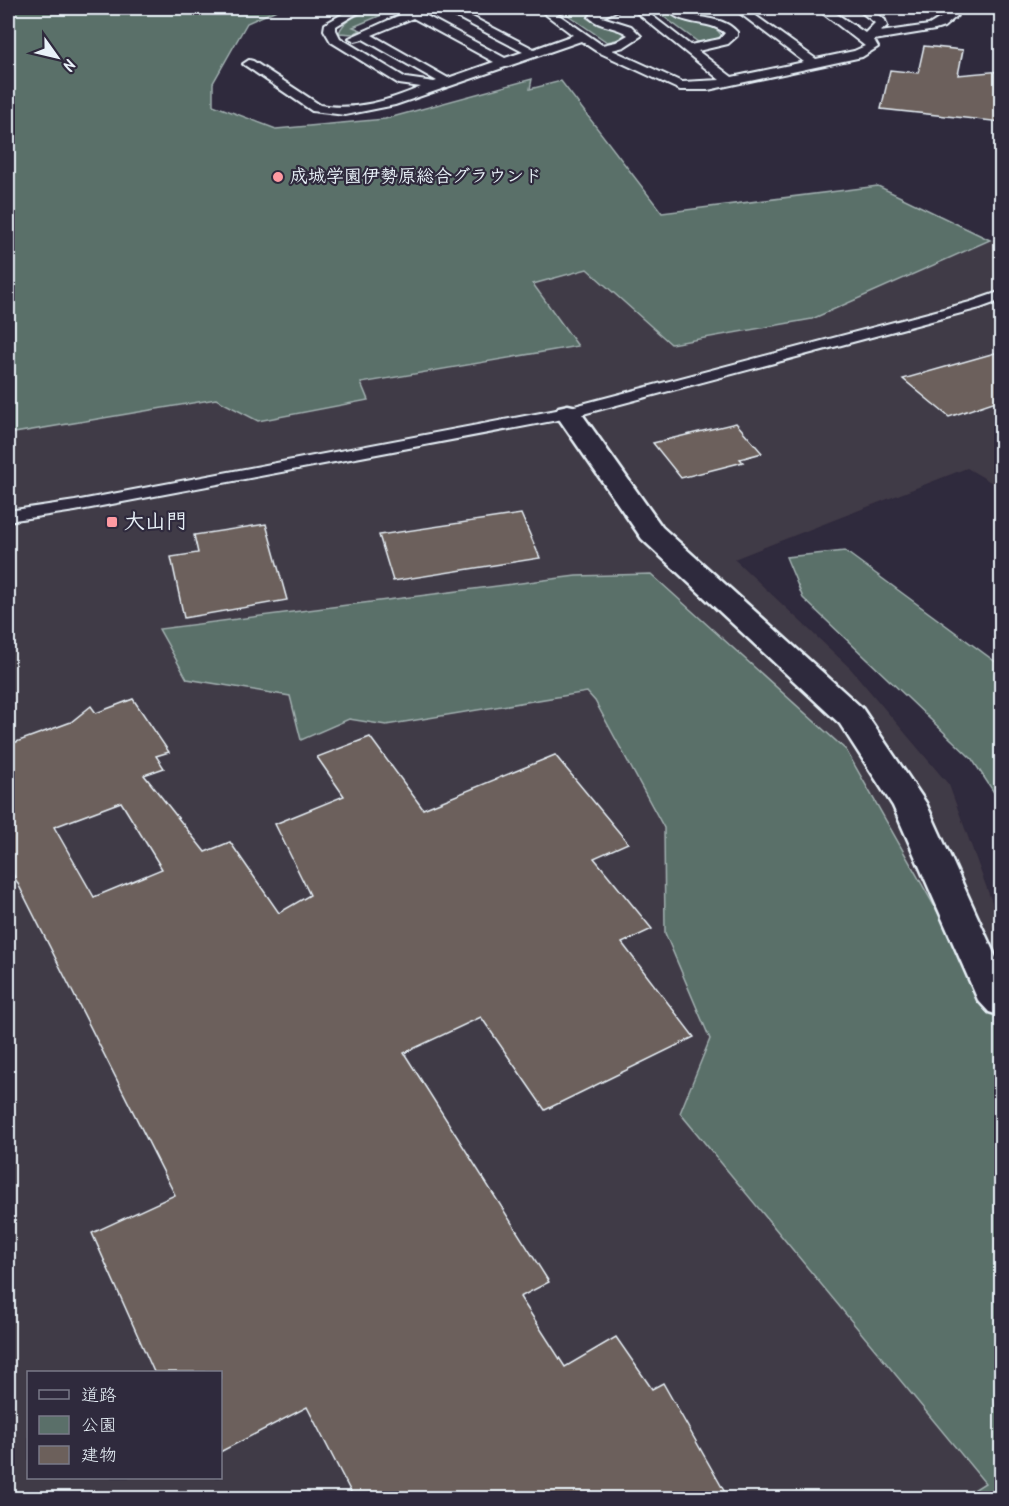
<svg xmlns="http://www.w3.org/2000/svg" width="1009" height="1506" viewBox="0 0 1009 1506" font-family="Kalam,'Klee One',sans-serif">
<rect width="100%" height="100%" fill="#2f2a3d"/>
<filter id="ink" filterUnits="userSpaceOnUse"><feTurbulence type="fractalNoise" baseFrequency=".0167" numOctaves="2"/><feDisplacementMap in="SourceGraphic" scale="12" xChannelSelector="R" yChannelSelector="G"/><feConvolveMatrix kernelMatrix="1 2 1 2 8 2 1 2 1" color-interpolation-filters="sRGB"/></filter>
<g filter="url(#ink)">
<path fill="#413a46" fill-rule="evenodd" d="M1001 236V488L967 468 734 559 850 668 949 785 1001 927V1498H8V434L216 399 258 421 367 400 360 383 577 347 533 284 588 269 672 344 812 319ZM28 1372H220V1478H28Z"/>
<path fill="#5a6f69" stroke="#a1b0b0" stroke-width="1.5" d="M8 8H281L247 23 213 83V105L276 129 385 119 532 79 530 89 561 81 662 213 878 186 990 240 812 319 671 344 587 269 533 284 578 346 361 383 368 400 258 421 216 399 8 434Z
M379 8H398L353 27 361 30 353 34 339 33C344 17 365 13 379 8Z
M566 8H601L591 13 587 18 598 25 622 32 624 38 607 42 565 13Z
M652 8H661L678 19 714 26 722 36 712 41 698 42Z
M845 551 1001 666V803L972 759 803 598 786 557Z
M651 574 846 750 1001 1024V1498H961L985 1483 680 1113 710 1039 665 933 664 828 595 701 587 692 386 725 349 719 301 740 290 696 187 679 159 629 576 576Z"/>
<path fill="#6c605b" stroke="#e8f1f8" stroke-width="1.5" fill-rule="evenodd" d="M924 46 963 50 958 75 1002 71V122L881 109 890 70 918 73Z
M1002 351V399L949 417 903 379Z
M736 423 762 453 740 459 743 462 681 478 653 443Z
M521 514 540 558 393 581 379 535Z
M266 524 287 600 184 618 171 557 198 553 194 535Z
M133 699 169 752 156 756 164 768 144 775 205 852 230 842 279 913 310 895 275 824 344 796 317 757 370 737 423 809 555 755 628 843 594 858 652 929 622 943 694 1037 545 1110 481 1017 404 1053 549 1282 520 1297 565 1367 616 1337 652 1389 663 1383 728 1498H354L307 1407 220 1452V1372H154L92 1233 175 1195 8 864V745L71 722 91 706 96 713ZM121 802 162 869 94 897 54 827Z"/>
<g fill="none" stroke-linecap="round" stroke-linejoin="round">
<g stroke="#e8f1f8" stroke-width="4">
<path id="service" d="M353 8H366L336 26V30L340 38 406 78 434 82 437 81 363 39 355 41 349 38 409 11 430 8 429 11 423 14 505 58 523 52 443 10 442 8H455L534 49 573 35 537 8H549L602 45 616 42 628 35C617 26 600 28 589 17 597 7 608 8 620 8L619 10 602 17 631 26 641 36 624 47 612 50 682 82 720 80 631 8H642L690 45 720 39 725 33C708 19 679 27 667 8 677 8 680 11 689 14 706 20 724 17 737 32V36L728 44 698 51 732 77 804 62 733 8H745L816 59 854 51 865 46 816 8H828L865 33 875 23 856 8H868L885 20 887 26 880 32 929 25 945 15V8H955L957 16 944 27 935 30 874 40 878 47 862 57 708 90H680L596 51 581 41 395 105 345 115 312 111 243 64 249 60 253 61 320 105C355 111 388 101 421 87L399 84 331 42 324 30 325 24ZM413 18 494 62 448 78 372 35Z
M1002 291V300L980 308 568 418 75 511 8 521V511L75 501 567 408 970 302Z"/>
</g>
<g stroke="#e8f1f8" stroke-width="5">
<path id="minor" d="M568 405 577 407 662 527 862 708 926 803 1002 971V1016L989 1012 978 1000 893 806 840 724 642 539 555 413 559 407Z"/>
</g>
<use href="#service" fill="#2f2a3d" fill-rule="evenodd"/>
<use href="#minor" fill="#2f2a3d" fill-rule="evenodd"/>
</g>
</g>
<g fill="#ff9aa2" stroke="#2f2a3d" stroke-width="2">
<circle cx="278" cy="177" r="6"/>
<rect x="106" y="516" width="12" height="12" rx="3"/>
</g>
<g text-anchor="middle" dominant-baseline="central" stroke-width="4.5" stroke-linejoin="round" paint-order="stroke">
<g font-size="18" font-weight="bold" fill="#e8f1f8" stroke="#2f2a3d" text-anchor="start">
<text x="290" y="177">成城学園伊勢原総合グラウンド</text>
</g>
<g font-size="21" font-weight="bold" fill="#e8f1f8" stroke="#2f2a3d" text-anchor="start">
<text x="124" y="522">大山門</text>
</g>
</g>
<rect width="1009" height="1506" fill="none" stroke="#2f2a3d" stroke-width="30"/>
<rect x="15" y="15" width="979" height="1476" fill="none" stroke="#e8f1f8" stroke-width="2" filter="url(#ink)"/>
<rect x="27" y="1371" width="195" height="108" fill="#2f2a3d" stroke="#797a88" stroke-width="1.5"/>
<rect x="39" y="1390" width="30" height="9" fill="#2f2a3d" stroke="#797a88" stroke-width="1.5"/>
<text x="81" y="1401" font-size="18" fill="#e8f1f8">道路</text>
<rect x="39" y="1416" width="30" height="18" fill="#5a6f69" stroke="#797a88" stroke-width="1.5"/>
<text x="81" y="1431" font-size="18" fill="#e8f1f8">公園</text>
<rect x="39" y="1446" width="30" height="18" fill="#6c605b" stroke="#797a88" stroke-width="1.5"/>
<text x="81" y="1461" font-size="18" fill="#e8f1f8">建物</text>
<g transform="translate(57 57) rotate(124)" stroke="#2f2a3d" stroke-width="4.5" paint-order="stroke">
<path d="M0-4.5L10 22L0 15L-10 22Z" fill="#e8f1f8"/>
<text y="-9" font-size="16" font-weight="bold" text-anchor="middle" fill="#e8f1f8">N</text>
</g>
</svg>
